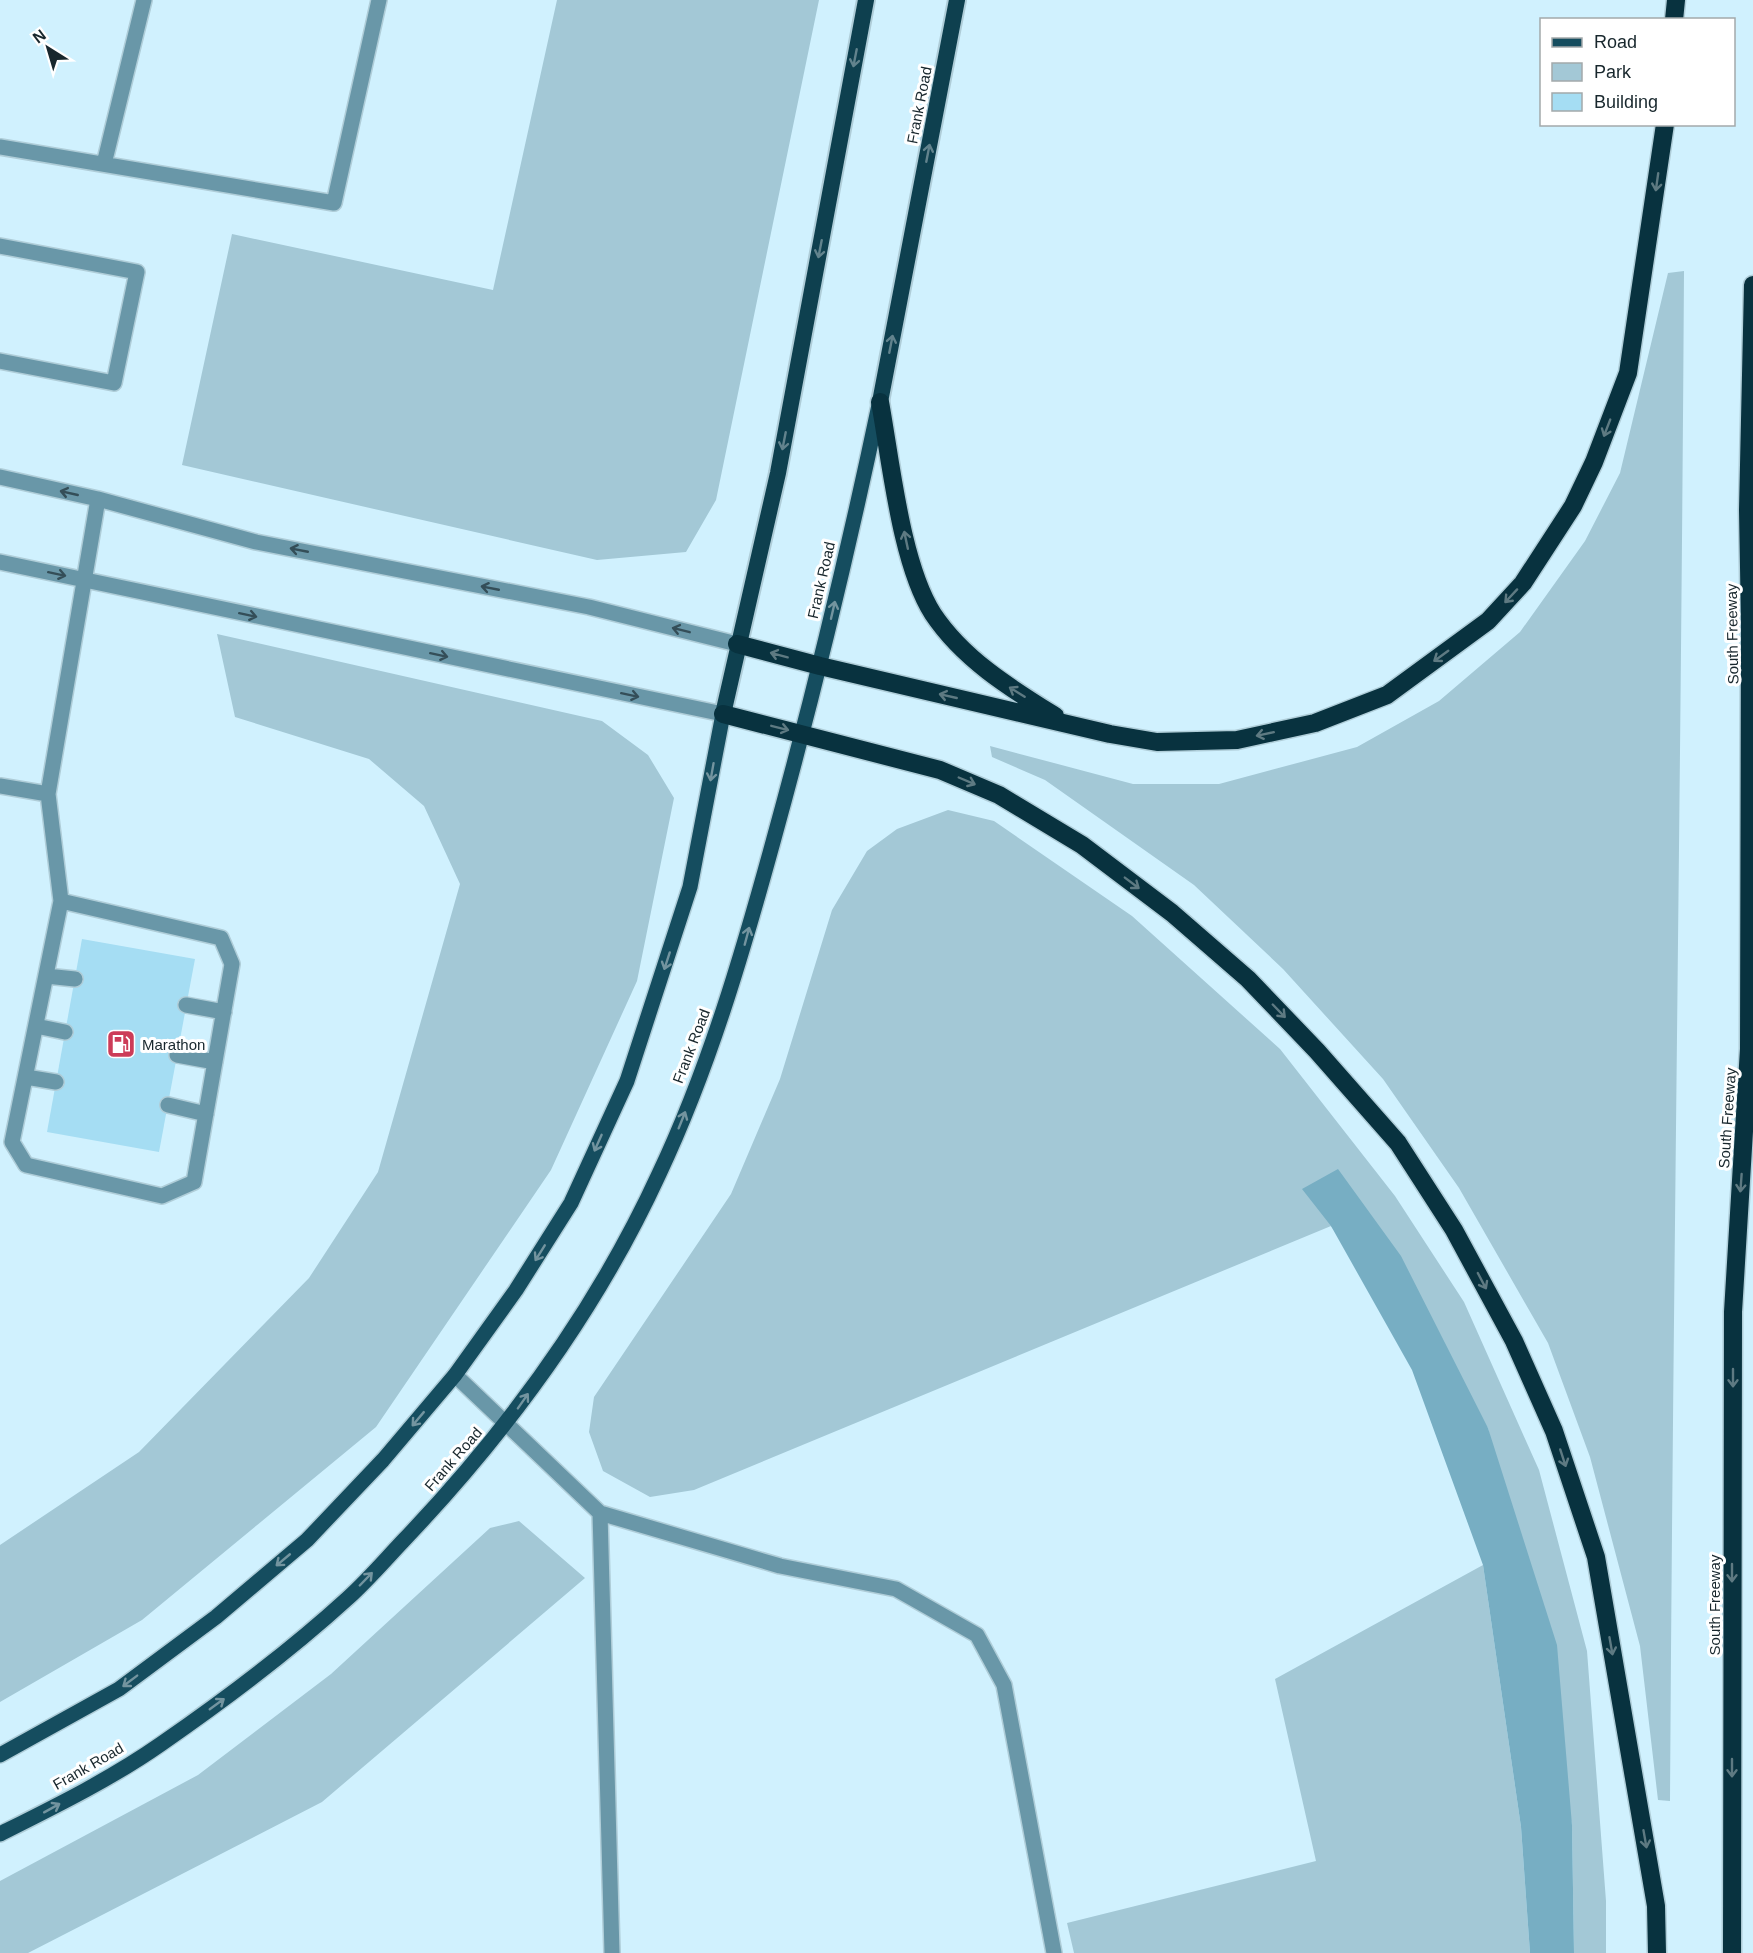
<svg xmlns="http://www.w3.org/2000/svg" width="1753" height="1953" viewBox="0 0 1753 1953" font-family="Helvetica,sans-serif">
<rect width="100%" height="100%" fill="#d0f1fe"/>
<path fill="#a3c8d6" d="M557 0H819L716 500 686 552 597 560 182 465 232 234 493 290Z
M1684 271C1681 781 1673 1291 1670 1801L1658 1800 1640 1646 1590 1457 1548 1343 1459 1188 1383 1079 1283 969 1194 885 1045 780 992 757 990 746 1133 784H1219L1357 747 1439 701 1520 632 1585 541 1620 473 1668 273Z
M217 634 602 721 648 755 674 798 637 981 551 1170 376 1427 142 1620 0 1702V1545L139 1452 309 1278 378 1172 460 884 424 806 369 759 235 717Z
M948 810 994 821 1132 916 1280 1049 1395 1196 1464 1302 1539 1470 1587 1651 1606 1901V1953H1574L1572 1825 1488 1428 1302 1189 1331 1226 694 1490 650 1497 603 1471 589 1432 594 1397 731 1194 780 1079 832 910 867 851 897 829Z
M519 1521 585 1578 322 1802 28 1953H0V1881L198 1775 331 1674 490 1528Z
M1483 1565 1521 1827 1530 1953H1074L1067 1923 1316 1861 1275 1679Z"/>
<path fill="#77aec3" d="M1338 1169 1401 1256 1488 1428 1557 1645 1572 1825 1574 1953H1530L1521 1827 1483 1565 1412 1370 1331 1226 1302 1189Z"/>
<path fill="#a5ddf3" d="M82 939 195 959 159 1152 47 1132Z"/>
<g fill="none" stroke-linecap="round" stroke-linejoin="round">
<g stroke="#afcdd8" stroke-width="18">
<path id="service" d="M0 147 334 203 379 0
M104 164 144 0
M0 246 137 272 114 383 0 361
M0 477 98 499 256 542 589 607 737 644
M0 562 723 714
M0 786 48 794
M61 901 12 1142 26 1165 162 1196 194 1182 232 964 221 938 61 901 48 794 98 499
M46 976 75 979
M186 1005 224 1012
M36 1026 65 1032
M177 1055 215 1062
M26 1077 56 1082
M168 1105 206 1114
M455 1375 600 1513 780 1566 896 1589 977 1635 1004 1685 1054 1953
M600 1513 612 1953"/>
</g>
<g stroke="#afcdd8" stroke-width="18">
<path id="primary" d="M0 1755 119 1689 216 1617 307 1540 383 1460 455 1375 516 1290 571 1203 627 1081 690 887 723 714
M0 1834C54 1807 111 1779 161 1744 226 1699 290 1651 348 1598 368 1580 385 1560 403 1541 507 1432 596 1311 659 1174 709 1068 742 955 773 842 813 697 848 552 879 405"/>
</g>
<g stroke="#afcdd8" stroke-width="20">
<path id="trunk" d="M880 402 957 0
M723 714 778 473 866 0"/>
</g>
<g stroke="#afcdd8" stroke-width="21">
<path id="motorway" d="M1674 20 1676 0
M880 402C891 462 901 564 933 614 963 659 1010 688 1055 716
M737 644 820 666 1110 734 1157 742 1237 740 1315 723 1387 695 1488 621 1523 583 1573 506 1594 462 1628 373 1665 124
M723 714 940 770 999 795 1082 845 1172 913 1248 979 1317 1051 1398 1143 1454 1230 1514 1341 1554 1431 1596 1557 1656 1906 1657 1953
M1732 1953 1733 1312 1749 1049 1750 624 1748 510 1753 285"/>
</g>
<use href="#service" stroke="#6997a8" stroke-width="15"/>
<use href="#primary" stroke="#154d5f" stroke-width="15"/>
<use href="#trunk" stroke="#0e404f" stroke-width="16"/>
<use href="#motorway" stroke="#08323f" stroke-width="18"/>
</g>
<defs><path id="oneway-shaft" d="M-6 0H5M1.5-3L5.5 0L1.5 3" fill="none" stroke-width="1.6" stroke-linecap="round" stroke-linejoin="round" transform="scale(1.5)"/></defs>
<g stroke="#62838d">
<use href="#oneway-shaft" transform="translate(855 58) rotate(101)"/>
<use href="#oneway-shaft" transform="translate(928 153) rotate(-79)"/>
<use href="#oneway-shaft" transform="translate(820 249) rotate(101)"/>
<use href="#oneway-shaft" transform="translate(891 344) rotate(-79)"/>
<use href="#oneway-shaft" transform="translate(784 441) rotate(101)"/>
</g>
<g stroke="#5e7a82">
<use href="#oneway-shaft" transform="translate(1657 182) rotate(98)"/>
<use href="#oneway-shaft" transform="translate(1607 428) rotate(111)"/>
<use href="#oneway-shaft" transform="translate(906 540) rotate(-102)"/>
<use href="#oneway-shaft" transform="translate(1511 596) rotate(133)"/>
<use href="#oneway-shaft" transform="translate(779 655) rotate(-165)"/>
<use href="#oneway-shaft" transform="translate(1441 656) rotate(144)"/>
<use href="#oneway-shaft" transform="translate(1017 692) rotate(-148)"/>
<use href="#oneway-shaft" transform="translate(948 696) rotate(-167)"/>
<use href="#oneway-shaft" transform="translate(780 728) rotate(14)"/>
<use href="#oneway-shaft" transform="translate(1265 734) rotate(168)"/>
<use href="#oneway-shaft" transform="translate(967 781) rotate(23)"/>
<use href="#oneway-shaft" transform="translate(1132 883) rotate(37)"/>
<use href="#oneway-shaft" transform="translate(1279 1011) rotate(46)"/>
<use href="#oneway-shaft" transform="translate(1741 1183) rotate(94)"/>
<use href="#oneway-shaft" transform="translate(1482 1281) rotate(62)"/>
<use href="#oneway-shaft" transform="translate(1733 1378) rotate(90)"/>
<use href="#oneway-shaft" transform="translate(1563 1458) rotate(72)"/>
<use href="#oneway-shaft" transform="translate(1732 1573) rotate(90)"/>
<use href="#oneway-shaft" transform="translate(1611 1646) rotate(80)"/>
<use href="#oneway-shaft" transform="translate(1732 1768) rotate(90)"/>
<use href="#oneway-shaft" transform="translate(1645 1839) rotate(80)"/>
</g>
<g stroke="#344e58">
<use href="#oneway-shaft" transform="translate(69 493) rotate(-167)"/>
<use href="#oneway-shaft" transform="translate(299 550) rotate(-169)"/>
<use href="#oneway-shaft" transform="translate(57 574) rotate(12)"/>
<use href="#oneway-shaft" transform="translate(490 588) rotate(-169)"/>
<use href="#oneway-shaft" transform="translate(248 615) rotate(12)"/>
<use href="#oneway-shaft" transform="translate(681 630) rotate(-166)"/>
<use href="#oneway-shaft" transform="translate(439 655) rotate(12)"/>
<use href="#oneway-shaft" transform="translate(630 695) rotate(12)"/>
</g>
<g stroke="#73949f">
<use href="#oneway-shaft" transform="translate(833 610) rotate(-77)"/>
<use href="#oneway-shaft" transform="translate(712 772) rotate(100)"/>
<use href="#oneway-shaft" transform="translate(747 936) rotate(-75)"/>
<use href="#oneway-shaft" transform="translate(667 961) rotate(108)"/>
<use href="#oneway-shaft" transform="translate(682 1120) rotate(-68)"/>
<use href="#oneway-shaft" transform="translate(598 1143) rotate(114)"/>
<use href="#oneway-shaft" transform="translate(540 1253) rotate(122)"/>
<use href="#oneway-shaft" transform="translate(523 1401) rotate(-55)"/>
<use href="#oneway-shaft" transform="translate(418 1419) rotate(130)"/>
<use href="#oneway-shaft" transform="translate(283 1560) rotate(140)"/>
<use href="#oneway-shaft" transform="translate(366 1579) rotate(-46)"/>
<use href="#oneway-shaft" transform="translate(130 1681) rotate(143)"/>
<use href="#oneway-shaft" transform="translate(217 1704) rotate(-36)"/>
<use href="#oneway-shaft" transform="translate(52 1808) rotate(-29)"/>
</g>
<defs>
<g id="fuel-square" transform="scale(1.5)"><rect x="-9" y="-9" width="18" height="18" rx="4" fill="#cc3c58" stroke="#fff"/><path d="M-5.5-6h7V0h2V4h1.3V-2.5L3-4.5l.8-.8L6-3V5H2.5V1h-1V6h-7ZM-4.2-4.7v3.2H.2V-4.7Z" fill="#fff"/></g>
</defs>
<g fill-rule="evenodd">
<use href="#fuel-square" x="121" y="1044"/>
</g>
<g text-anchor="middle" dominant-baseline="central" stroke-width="6" stroke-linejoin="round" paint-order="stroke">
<g font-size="15" fill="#18272d" stroke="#fff">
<text transform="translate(919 105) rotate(-79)">Frank Road</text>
<text transform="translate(821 580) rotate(-77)">Frank Road</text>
<text transform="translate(1732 634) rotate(-91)">South Freeway</text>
<text transform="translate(691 1046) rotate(-69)">Frank Road</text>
<text transform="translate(1727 1118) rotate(-86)">South Freeway</text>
<text transform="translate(453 1459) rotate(-49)">Frank Road</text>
<text transform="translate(1714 1605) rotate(-90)">South Freeway</text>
<text transform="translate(88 1766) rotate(-30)">Frank Road</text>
</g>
<g font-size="15" fill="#18272d" stroke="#fff" text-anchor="start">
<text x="142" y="1044">Marathon</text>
</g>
</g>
<rect x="1540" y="18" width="195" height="108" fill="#ffffff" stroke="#a3a9ab" stroke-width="1.5"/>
<rect x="1552" y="38" width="30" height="9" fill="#154d5f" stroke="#a3a9ab" stroke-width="1.5"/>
<text x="1594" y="48" font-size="18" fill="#18272d">Road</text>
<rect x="1552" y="63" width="30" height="18" fill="#a3c8d6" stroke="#a3a9ab" stroke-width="1.5"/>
<text x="1594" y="78" font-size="18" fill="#18272d">Park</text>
<rect x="1552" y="93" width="30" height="18" fill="#a5ddf3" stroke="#a3a9ab" stroke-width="1.5"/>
<text x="1594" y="108" font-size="18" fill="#18272d">Building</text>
<g transform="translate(48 48) rotate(323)" stroke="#ffffff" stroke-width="4.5" paint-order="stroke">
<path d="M0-4.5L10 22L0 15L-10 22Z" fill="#18272d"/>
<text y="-9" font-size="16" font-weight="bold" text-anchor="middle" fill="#18272d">N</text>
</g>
</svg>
